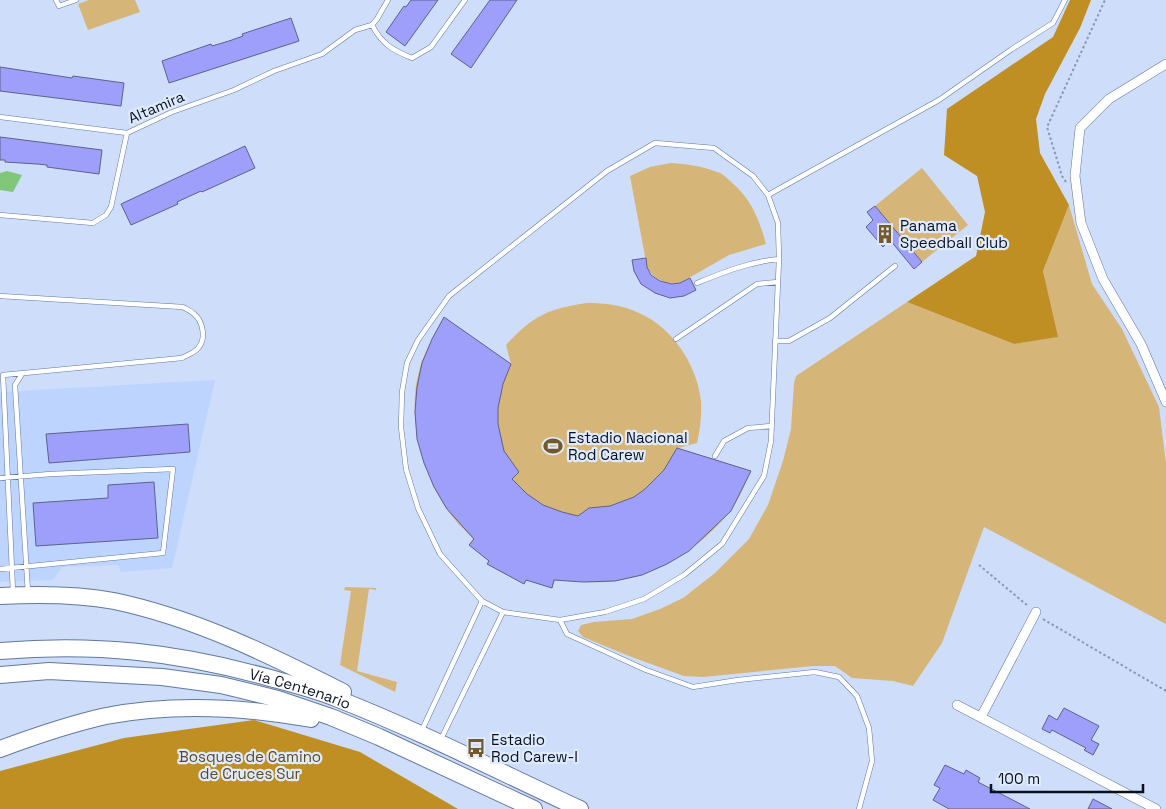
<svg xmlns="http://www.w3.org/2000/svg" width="1166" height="809" viewBox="0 0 1166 809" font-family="'Space Grotesk',sans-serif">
<rect width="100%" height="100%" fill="#ceddf9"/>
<path fill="#bdd5fe" d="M215 380 172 568 120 572 119 565 62 567 53 580 0 582V392Z"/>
<path fill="#d6b579" d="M89 0H135L140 12 88 30 78 4Z
M671 163C687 164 702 166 717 172 722 173 726 177 730 181 751 198 759 219 766 244L729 255 680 283C666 284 654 280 647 267L630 176 650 167Z
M922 168 968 225 922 262 875 206Z
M1069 205 1092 284 1122 329 1159 407 1166 464V624L984 527 942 643 913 686 893 681 852 678 835 666H813L703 677 684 676 629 656 583 637 578 631 581 625 594 622 632 619 660 609 683 598 715 573 749 539 768 505 783 461 791 429 794 383 796 376 907 302 1014 344 1057 337 1043 271Z
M587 303C605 303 622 305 639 313 673 328 697 365 701 401 702 415 700 430 697 443L678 448 751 471C745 484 739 500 730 511 702 547 660 574 615 581 596 584 574 581 555 580L552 588 526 580 524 584 487 564 489 560 469 545 473 539C464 529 453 519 446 508 419 465 405 410 422 361 428 346 436 331 444 317L511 364 506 345C533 316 547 309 587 303Z
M345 587 376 588V590L369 589 357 671 397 682 395 692 340 665 351 591 344 590Z"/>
<path fill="#c08f24" d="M1070 0H1091L1080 28 1045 94 1036 119 1040 153 1069 205 1043 271 1058 337 1014 344 907 302 976 256 985 212 977 176 944 155 947 109 1053 37Z
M254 720 360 752 458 809H0V771L124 738Z"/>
<path fill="#81c779" d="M7 171 22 175 13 192 0 190V173Z"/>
<path fill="#9e9ffa" stroke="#5f608c" d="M411 0H438L405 46 386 32 404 6 406 7Z
M490 0H517L471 68 451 54Z
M291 18 299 41 169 83 162 61 211 44 212 46 229 41 243 36 242 34Z
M0 67 72 78 73 76 124 83 121 106 0 91Z
M0 137 102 150 99 174 47 167V165L37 164 5 162V160H0Z
M245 146 255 168 202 192 201 191 190 196 177 202 178 204 131 225 121 204Z
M875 206 922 262 914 269 890 240 883 247 866 227 873 220 867 212Z
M646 258 647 267 651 275 660 281 672 284 680 283 690 278 696 290 684 296 670 298 655 293 641 284 634 271 632 260Z
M444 317 511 364 503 384 498 408V424L504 451 519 472 512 479 527 494 543 505 562 512 578 516 589 508 610 506 634 497 645 489 664 470 677 448 751 471 731 511 689 551 667 564 642 575 615 581 583 582 554 580 552 588 526 580 524 584 487 564 489 561 469 545 474 539 447 509 434 487 424 463 417 439 415 412 417 387 422 363 432 339Z
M188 424 190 452 49 463 46 434Z
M154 482 158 538 36 546 33 503 108 498V485Z
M1064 708 1099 726 1091 740 1099 744 1093 755 1084 750 1086 748 1052 730 1050 733 1042 729 1049 715 1057 720Z
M945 765 964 774 966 770 980 778 978 782 1030 809H949L933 800 940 788 934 785Z
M1093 799 1112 809H1088Z"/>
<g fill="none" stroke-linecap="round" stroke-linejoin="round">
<g stroke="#6178a0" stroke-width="5.5">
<path id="lane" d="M56 0 59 6 76 0
M372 25C382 44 392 50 412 58L431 47 465 0
M0 117 127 133
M655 143 714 148 753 176 768 195 778 223 779 259 771 441 764 476 722 544 684 575 644 599 605 612 560 620 503 612 482 601 440 554 418 508 406 469 401 427 402 392 407 363 418 340 449 296 607 171Z
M768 195 939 100 1012 49 1053 23 1065 0
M0 215 93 223 106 215 111 207 127 133 172 112 234 90 274 71 322 54 355 30 372 25 377 19 388 0
M697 283C724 272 749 262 779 259
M0 296 183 307C186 309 191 311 194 314 203 321 206 338 199 347 195 353 187 355 182 358L3 375 13 592
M676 339 757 284 778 282
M775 341H789L830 318 895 266
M22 374 15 385 28 593
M715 456 724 441 748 428 772 426
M0 478 51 474 173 469 163 553 0 569
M560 620 567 634 646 670 693 687 738 680 815 672 839 677 857 696 869 728 872 761 859 809
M422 730 482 601
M441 739 503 612"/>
</g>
<g stroke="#6178a0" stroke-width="10">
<path id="street" d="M1166 64 1109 99 1080 128 1075 176 1081 223 1103 279 1141 344 1166 402
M957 705 1156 809
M981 717 1036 612"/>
</g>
<g stroke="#6178a0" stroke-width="18">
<g id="highway">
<path d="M0 596C37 594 77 594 114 601 195 618 270 655 343 692"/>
<path id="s1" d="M0 651C96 643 177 652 270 678 292 684 316 690 338 699 420 731 500 772 580 809"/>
<path d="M0 675 49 671 162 677 221 685 278 699 331 717 379 737 534 809"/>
<path d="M0 749C35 736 70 724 106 716 174 703 244 707 311 719"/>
</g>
</g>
<path stroke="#8b98b0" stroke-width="2" stroke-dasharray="2.5 2.5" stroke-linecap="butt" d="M1066 182 1062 176 1047 127 1105 0
M979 565 1028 606
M1043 619 1166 691"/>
<use href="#lane" stroke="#fff" stroke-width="4.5"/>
<use href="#street" stroke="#fff" stroke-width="9"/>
<use href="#highway" stroke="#fff" stroke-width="16"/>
</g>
<defs>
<g id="building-bare" transform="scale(1.5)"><path d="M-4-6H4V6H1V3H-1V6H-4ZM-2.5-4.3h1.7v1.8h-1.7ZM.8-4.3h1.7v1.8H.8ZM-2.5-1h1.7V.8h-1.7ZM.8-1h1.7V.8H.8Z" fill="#735a2b" stroke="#e0eafd" stroke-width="2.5" paint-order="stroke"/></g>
<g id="stadium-bare" transform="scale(1.5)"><path d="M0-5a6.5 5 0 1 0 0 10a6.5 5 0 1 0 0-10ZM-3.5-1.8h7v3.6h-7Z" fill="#735a2b" stroke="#e0eafd" stroke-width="2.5" paint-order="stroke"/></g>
<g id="bus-bare" transform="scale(1.5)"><path d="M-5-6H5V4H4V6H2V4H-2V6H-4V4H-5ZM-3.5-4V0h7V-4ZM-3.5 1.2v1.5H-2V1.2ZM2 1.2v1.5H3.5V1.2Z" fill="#735a2b" stroke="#e0eafd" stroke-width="2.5" paint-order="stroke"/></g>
</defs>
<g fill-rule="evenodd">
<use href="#building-bare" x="885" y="234"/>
<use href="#stadium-bare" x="553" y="446"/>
<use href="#bus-bare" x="476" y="748"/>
</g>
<g text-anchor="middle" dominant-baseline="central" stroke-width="4.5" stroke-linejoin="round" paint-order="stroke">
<g font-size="15" fill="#081120" stroke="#e0eafd">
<text transform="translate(156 107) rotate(-23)">Altamira</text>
<text stroke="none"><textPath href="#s1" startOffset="305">Vía Centenario</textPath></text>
</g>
<g font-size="15" fill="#081120" stroke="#e0eafd" text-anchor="start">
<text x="900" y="225">Panama<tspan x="900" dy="17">Speedball Club</tspan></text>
<text x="568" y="437">Estadio Nacional<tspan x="568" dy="17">Rod Carew</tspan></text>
<text x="491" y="739">Estadio<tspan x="491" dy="17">Rod Carew-I</tspan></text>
</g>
<g font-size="15" fill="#5e4a21" stroke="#e0eafd">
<text x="250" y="756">Bosques de Camino<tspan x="250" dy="17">de Cruces Sur</tspan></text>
</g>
</g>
<path d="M991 784v8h152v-8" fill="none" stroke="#081120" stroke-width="2.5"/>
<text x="998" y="784" font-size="15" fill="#081120" stroke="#e0eafd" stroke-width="4" paint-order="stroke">100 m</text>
</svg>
